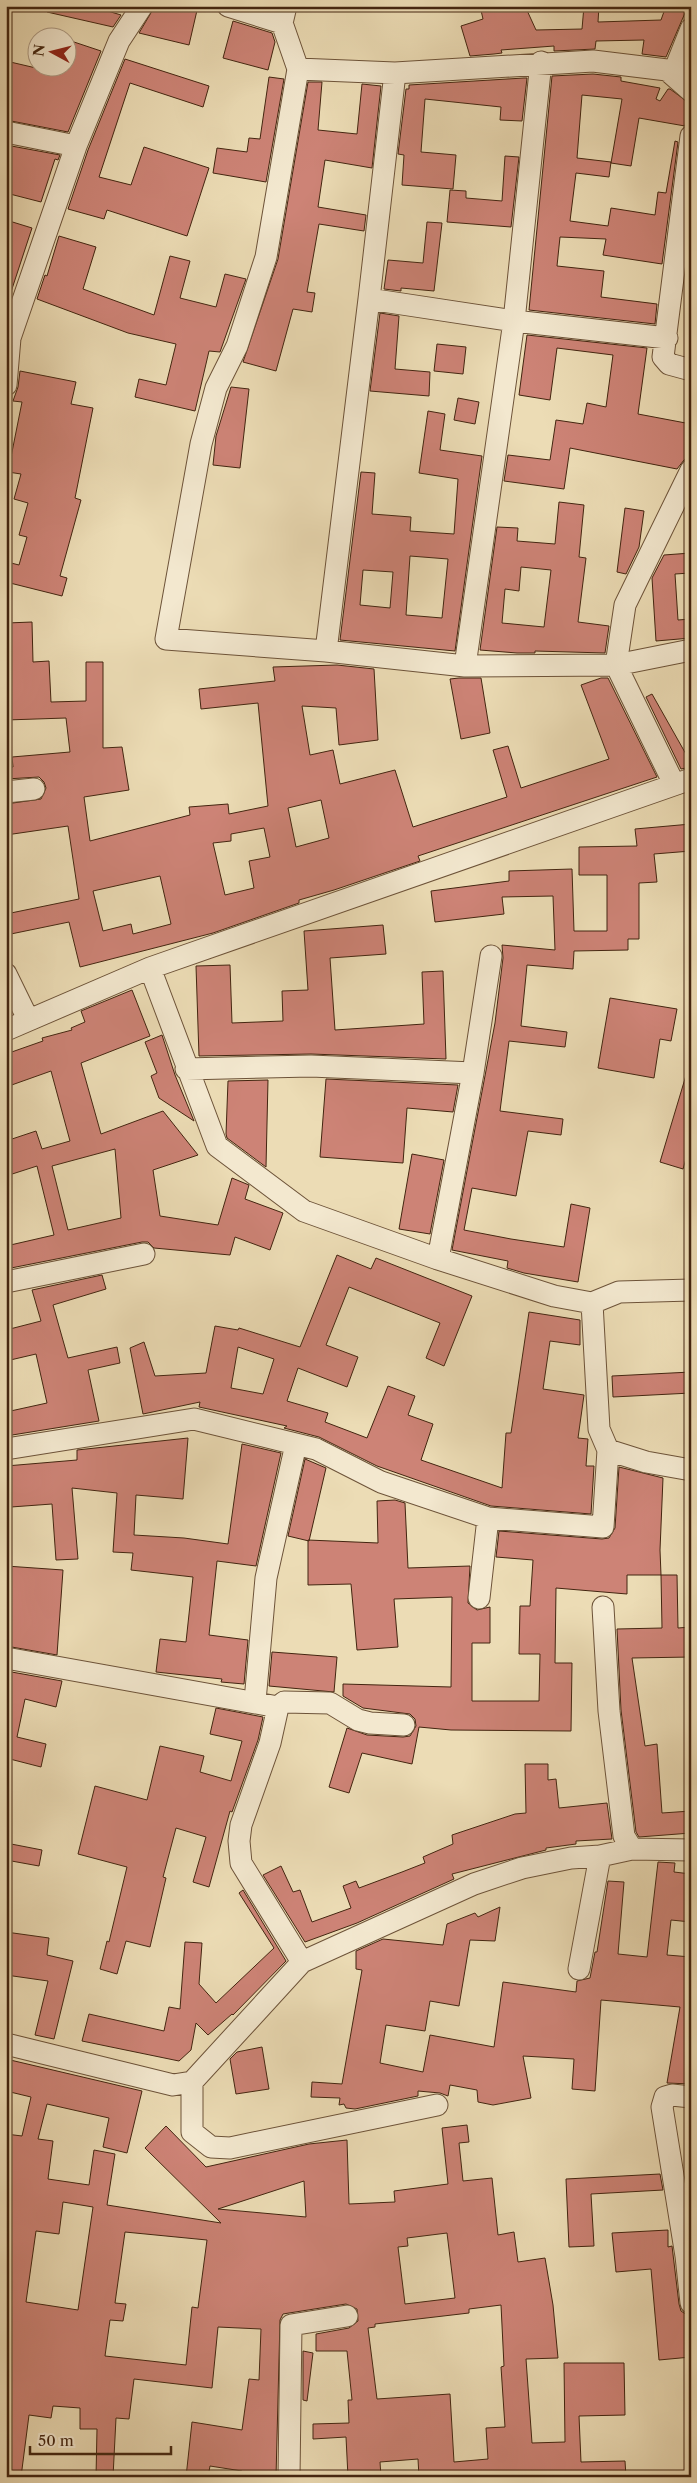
<svg xmlns="http://www.w3.org/2000/svg" width="697" height="2483" viewBox="0 0 697 2483" font-family="'Libre Caslon Text',serif">
<rect width="100%" height="100%" fill="#ecdcb5"/>
<filter id="stains"><feTurbulence type="fractalNoise" baseFrequency=".004" numOctaves="4"/><feColorMatrix values="0 0 0 0 .2 0 0 0 0 .09 0 0 0 0 .02 0 0 0 .5 -.17"/></filter>
<radialGradient id="worn" r=".72"><stop offset=".6" stop-color="#630" stop-opacity="0"/><stop offset="1" stop-color="#630" stop-opacity=".3"/></radialGradient>
<path fill="#cd8376" stroke="#432510" fill-rule="evenodd" d="M48 6H91L121 15 113 27 47 12Z
M155 6H198L189 45 139 33Z
M480 6H525L536 30 582 29 584 6H599L598 22 661 20 666 6H688L666 57 642 54 644 40 596 41 595 49 554 51V46L501 50 502 53 494 54 470 56 461 26 483 19Z
M233 21 272 33 275 42 268 70 223 58Z
M68 40 101 51 68 132 6 120V61L36 68H68Z
M125 59 209 86 203 107 130 83 99 177 131 185 144 147 209 168 187 236 107 210 104 219 68 209 88 150Z
M593 74 621 77V81L660 88 656 99 660 101 668 89H670L689 103 685 126 639 118 631 166 611 163 622 99 582 95 577 158 611 162 609 177 576 173 570 221 608 226 611 208 655 215 658 192 666 193 675 141 678 142 662 264 603 255 606 239 560 237 557 266 604 271 601 297 657 304 655 324 529 310 552 76Z
M269 77 284 79 266 182 213 173 217 148 247 152 249 138 260 139Z
M524 78H527L522 121 500 120 501 107 425 99 421 152 456 155 453 189 402 185 404 155 398 154 406 89H409V85Z
M308 82H322L318 130 357 134 362 84 381 86 372 168 325 160 318 207 366 215 364 231 319 224 307 292 315 293 312 312 293 309 276 371 243 362 278 259Z
M6 145 60 155 58 160 55 159 41 202 6 193Z
M505 156 519 157 511 227 447 222 450 190 466 191V198L502 201Z
M6 220 32 228 9 298H6Z
M427 222 442 223 434 291 401 288V291L384 289 388 260 423 263Z
M59 236 96 247 83 289 154 315 170 256 190 261 180 298 216 307 225 274 246 279 220 352 209 351 195 411 135 397 139 379 166 385 176 344 128 333 37 299 45 275 47 276Z
M380 313 399 316 395 369 430 372 429 396 370 391Z
M527 335 647 348 638 414 691 424V458L684 460 677 469 570 448 564 489 504 481 508 455 550 460 556 420 583 424 587 403 606 407 613 355 557 348 550 400 519 395Z
M437 344 466 347 463 374 434 371Z
M20 371 76 382 71 404 93 408 75 498 81 500 60 576 67 578 62 596 6 582 11 563 19 565 27 537 19 535 28 503 14 499 21 474 8 472 22 402 13 401 18 387Z
M231 387 249 389 240 468 213 465 216 436Z
M458 398 479 402 475 424 454 420Z
M428 411 445 414 440 450 482 456 455 651 340 640 361 472 375 473 372 514 411 517 410 531 454 534 458 479 419 473ZM410 556 448 559 442 618 406 615ZM363 570 393 572 390 608 360 605Z
M559 502 584 505 579 557 586 558 578 622 609 626 605 653 535 651V653H517L480 650 497 527 518 528 517 541 555 544ZM521 567 551 570 544 627 502 623 505 589 519 591Z
M625 508 644 511 639 547 626 574 617 572Z
M691 553V573L675 574 678 620 691 619V638L656 641 652 578 664 555Z
M32 622 33 662 49 661 51 702 86 701V662H103V748L122 747 129 790 84 797 90 841 190 815 189 807 228 804 229 814 268 806 258 703 201 709 199 689 275 681 273 667 337 665 374 669 378 740 339 745 336 708 302 706 310 755 333 750 340 784 395 770 413 827 507 797 493 750 508 746 521 788 609 759 581 685 601 678H608L657 777 418 856 420 861 334 890 299 900V903L213 933 80 967 69 922 6 935V914L79 899 68 826 6 835V804L41 799 46 788 44 782 39 777 6 779V767H13L12 757 70 752 66 718 6 720 7 623ZM321 800 329 838 296 847 288 808ZM264 828 270 857 249 861 254 888 225 895 213 843 231 841V834ZM160 876 171 924 133 934 131 924 103 931 93 891Z
M459 678H481L490 733 461 739 450 679Z
M652 694 691 763V767L681 769 646 697Z
M691 824V851L654 854 657 882 639 883V939H628V950L574 951 573 969 527 965 521 1026 567 1032 565 1047 509 1041 500 1111 563 1119 561 1135 528 1131 516 1196 472 1188 464 1230 511 1239 564 1247 571 1204 590 1208 578 1282 524 1273 507 1268 508 1261 452 1250 495 1023 503 958 502 945 555 950 553 896 502 897 504 914 435 922 431 891 509 881V871L572 869 574 931H607V875H579V847L637 846 635 829Z
M383 925 386 954 330 958 335 1030 424 1024 422 972 443 971 446 1059 311 1054 199 1056 196 966 230 965 232 1023 283 1021 282 991 308 990 304 931Z
M132 990 150 1036 81 1063 101 1134 163 1111 198 1155 153 1170 160 1216 218 1225 232 1178 249 1185 245 1199 283 1213 270 1250 235 1237 230 1255 154 1248 148 1242H142L6 1269V1246L54 1235 37 1166 6 1176V1141L36 1131 42 1149 70 1141 51 1071 6 1087V1054L43 1041 42 1038 72 1030 71 1028 85 1022 81 1011ZM115 1149 121 1218 68 1230 52 1166Z
M610 998 677 1009 671 1041 660 1039 654 1078 598 1068Z
M162 1035 175 1075 194 1121 159 1098 151 1076 157 1073 145 1042Z
M687 1072H691V1142L683 1169 660 1162Z
M326 1079 458 1085 453 1112 407 1108 403 1163 320 1157Z
M268 1080 266 1167 227 1138 226 1134 228 1081Z
M412 1154 444 1160 430 1234 399 1229Z
M337 1255 371 1269 376 1258 472 1296 444 1366 426 1358 440 1323 349 1287 326 1345 358 1357 347 1387 298 1368 287 1401 328 1413 325 1422 367 1438 388 1386 415 1396 408 1415 433 1424 421 1460 502 1488 506 1433H511L529 1312 580 1320V1345L550 1341 543 1389 584 1395 578 1438 588 1439 586 1466H594L591 1514 491 1506 377 1466 319 1437 284 1428 287 1426 199 1407 200 1402 143 1414 130 1348 144 1342 155 1376 206 1373 215 1326 238 1330 239 1328 300 1347ZM238 1347 274 1359 263 1394 231 1388Z
M102 1275 106 1289 53 1305 68 1358 117 1347 120 1363 88 1370 99 1421 6 1436V1412L47 1403 36 1354 6 1361V1330L41 1321 32 1290Z
M691 1372V1393L613 1397 612 1376Z
M188 1438 183 1499 136 1495 134 1535 184 1538 228 1544 242 1444 281 1453 256 1566 217 1561 209 1635 248 1640 244 1684 221 1682 222 1679 156 1672 160 1639 186 1642 193 1577 131 1570 133 1553 113 1552 117 1493 72 1488 78 1559 56 1560 52 1504 11 1507 9 1493H6V1466L77 1460V1450Z
M305 1459 326 1468 309 1541 288 1536Z
M619 1467 663 1478 660 1550 661 1575H627V1594L556 1588 555 1663H572L571 1731 451 1730 419 1727 412 1764 362 1753 349 1793 329 1787 347 1728 367 1735 403 1737 410 1736 416 1726 415 1719 410 1714 363 1708 343 1696V1684L451 1687 452 1597 394 1599 398 1647 357 1650 351 1584 308 1585V1540L378 1543 377 1501 395 1500 405 1503 408 1568 470 1566 468 1603 477 1610 490 1607V1643H472V1701H539L540 1654H519L520 1606H530L533 1560 496 1557 499 1531 602 1539 609 1538 615 1528Z
M6 1566 63 1570 57 1655 6 1646Z
M661 1575H677L678 1628 691 1627V1657L632 1658 645 1746 657 1744 662 1813 691 1811V1833L639 1837 636 1832 621 1710 617 1629 662 1628Z
M272 1652 337 1657 334 1692 269 1686Z
M6 1671 62 1681 56 1707 25 1699 17 1737 46 1744 41 1767 6 1758Z
M216 1708 263 1717 258 1740 232 1812 230 1811 209 1887 193 1882 206 1837 176 1828 163 1877 166 1878 150 1947 126 1941 117 1974 100 1969 107 1941 109 1942 127 1867 78 1854 95 1786 147 1800 160 1746 204 1756 200 1772 231 1781 242 1741 210 1734Z
M525 1764H548V1780L556 1779 559 1808 607 1803 612 1839 576 1841V1844L546 1848V1850L452 1874 454 1879 357 1923 305 1942 263 1875 281 1866 293 1892 300 1890 312 1922 351 1908 343 1886 356 1881 359 1888 402 1872 425 1863 423 1857 453 1844 452 1835 515 1814 526 1813Z
M6 1843 42 1850 39 1866 6 1860Z
M658 1862 675 1863 674 1872 691 1874V1922L671 1920 667 1955 691 1957V2037L688 2052 691 2053V2084L667 2083 680 2007 601 2000 595 2091 572 2089 574 2059 523 2056 531 2098 493 2105 478 2102 477 2090 450 2085 448 2096 440 2093 418 2091V2096L355 2109 346 2108 344 2104 339 2105 340 2098 311 2097 312 2082 342 2084 362 1970 356 1969V1951L383 1939 443 1945 447 1924 475 1913 478 1917 500 1907 495 1941 470 1940 459 2006 430 2001 425 2031 386 2025 380 2063 423 2072 430 2035 494 2047 503 1982 576 1992 577 1981 590 1978 595 1952H597L608 1881 624 1882 618 1954 647 1957Z
M243 1890 286 1961 233 2015 232 2014 208 2035 196 2023 191 2050 179 2061 82 2041 89 2014 164 2031 169 2007 180 2009 185 1942 202 1943 199 1984 216 2003 274 1948 239 1893Z
M6 1932 49 1938 47 1955 73 1961 54 2039 35 2035 48 1981 6 1975Z
M262 2047 269 2089 236 2094 230 2059 237 2052Z
M6 2059 142 2091 127 2153 103 2147 109 2118 47 2104 38 2139 53 2141 48 2179 89 2185 94 2150 115 2154 107 2205 221 2223 145 2148 166 2126 206 2167 309 2144 347 2140 349 2204 395 2202 394 2191 448 2184 442 2128 467 2125 469 2142 459 2143 463 2181 492 2178 498 2235 514 2232 518 2262 545 2258 553 2305 558 2358 526 2359 532 2443 565 2442 564 2363H624L625 2415 579 2416 581 2462 625 2461 626 2477H419L418 2459 380 2462 381 2477H348L346 2437 313 2439V2424L349 2423 348 2400H352L347 2351H316V2334L349 2328 358 2321 357 2309 346 2304 289 2313 283 2314 280 2320 276 2477H241L242 2471 210 2466 208 2477H186L192 2422 242 2430 249 2379 259 2380 261 2329 218 2327 212 2388 134 2379 129 2419 116 2418 113 2477H96L97 2429H80V2408L53 2406 51 2418 29 2415 21 2477H6V2134L22 2136 31 2097 6 2091ZM304 2181 306 2217 218 2209ZM63 2202 93 2207 78 2310 26 2302 36 2231 59 2234ZM125 2232 207 2240 198 2308 192 2307 186 2365 105 2356 110 2320 123 2321 126 2304 115 2303ZM447 2233 455 2298 405 2304 398 2247 408 2246 407 2238ZM501 2305 504 2366 501 2367 505 2427 486 2428 488 2459 454 2462 450 2394 377 2399 368 2328 375 2327V2324L469 2313V2309Z
M660 2174 663 2190 591 2194 594 2246 569 2247 566 2179Z
M668 2230V2247L672 2246 679 2304 681 2311 687 2315 691 2357 659 2360 651 2269 616 2272 612 2233Z
M303 2351 313 2353 307 2401 303 2400Z"/>
<g fill="none" stroke-linecap="round" stroke-linejoin="round">
<g stroke="#6d5339" stroke-width="23">
<path id="minor" d="M228 6 282 23 286 6
M282 23 298 69 395 73 593 61 667 70 691 91
M541 62 514 321 667 338
M298 69 266 257 237 346 216 388 201 444 166 639 326 651
M673 74 691 29
M6 132 76 146 119 41 142 6
M691 136 663 357 669 364 691 370
M369 299 395 73
M6 385 10 338 76 146
M465 666 326 651 369 299 514 321 465 666 616 665 625 605 691 470
M674 784 616 665 691 650
M6 792 34 789
M150 968 217 1146 304 1211 438 1259 554 1296 592 1303 619 1292 691 1290
M6 974 28 1019
M6 1030 150 968 691 779
M186 1069 311 1066 473 1073 438 1259
M473 1073 491 956
M6 1282 144 1254
M592 1303 599 1429 608 1450 646 1462 691 1470
M6 1449 194 1419 316 1449 381 1482 488 1518
M479 1598 488 1518 603 1527 608 1450
M603 1607 609 1711 624 1836 632 1849
M6 1658 278 1707 270 1743 241 1825 239 1841 241 1863 302 1962
M255 1701 266 1578 296 1444
M278 1707 284 1702 330 1703 358 1720 370 1723 404 1725
M579 1969 600 1856
M6 2044 173 2085 192 2082 302 1962 474 1884 522 1868 571 1858 600 1856 632 1849 691 1850
M192 2082V2132L211 2147 230 2148 437 2105
M691 2097 672 2095 665 2097 662 2107 686 2256 691 2303
M289 2477 291 2325 347 2316"/>
</g>
<use href="#minor" stroke="#f3e8cf" stroke-width="21"/>
</g>
<rect width="697" height="2483" fill="none" stroke="#ecdcb5" stroke-width="25"/>
<rect x="8" y="8" width="682" height="2468" fill="none" stroke="#432510" stroke-width="2.5"/>
<rect x="12" y="12" width="672" height="2458" fill="none" stroke="#432510"/>
<g transform="translate(52 52) rotate(277)"><circle r="24" fill="#f3e8cf" stroke="#ad9a83"/>
<path d="M0-4L9 19L0 12L-9 19Z" fill="#8f2418"/>
<text y="-8" font-size="14" font-weight="bold" text-anchor="middle" fill="#432510">N</text>
</g>
<path d="M30 2446v8h141v-8" fill="none" stroke="#432510" stroke-width="2.5"/>
<text x="38" y="2446" font-size="15" fill="#432510" stroke="#f3e8cf" stroke-width="4" paint-order="stroke">50 m</text>
<rect width="100%" height="100%" filter="url(#stains)"/>
<rect width="100%" height="100%" fill="url(#worn)"/>
</svg>
